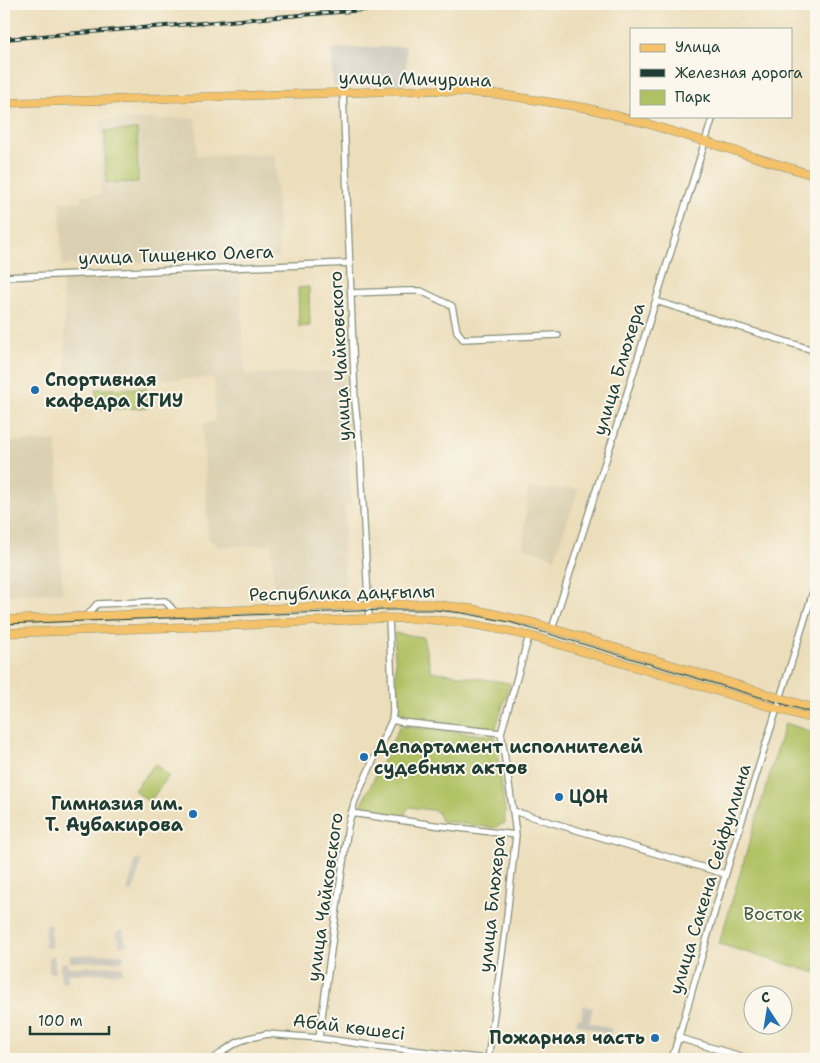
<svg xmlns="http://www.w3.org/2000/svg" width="820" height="1063" viewBox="0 0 820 1063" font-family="'Shantell Sans',sans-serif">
<rect width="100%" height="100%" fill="#fbf7ec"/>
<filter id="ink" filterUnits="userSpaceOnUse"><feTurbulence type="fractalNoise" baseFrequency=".02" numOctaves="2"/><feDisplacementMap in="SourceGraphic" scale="10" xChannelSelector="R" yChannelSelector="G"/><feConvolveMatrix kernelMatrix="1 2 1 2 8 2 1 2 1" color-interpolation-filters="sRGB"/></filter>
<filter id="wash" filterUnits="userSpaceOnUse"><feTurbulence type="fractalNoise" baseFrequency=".0096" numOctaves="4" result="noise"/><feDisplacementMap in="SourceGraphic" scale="20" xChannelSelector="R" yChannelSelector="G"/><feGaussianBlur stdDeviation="1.12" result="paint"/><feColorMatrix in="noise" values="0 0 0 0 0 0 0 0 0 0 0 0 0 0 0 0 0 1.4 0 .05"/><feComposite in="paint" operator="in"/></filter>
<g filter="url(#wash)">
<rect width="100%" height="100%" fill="#ecdebb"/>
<path fill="#dbd1b2" d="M196 118 197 156 275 154 280 257 62 265 60 202H81V195L101 194 100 120Z
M240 273 245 374 347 371 351 503 345 506V533L343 536 345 586 274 588 272 545 219 547 208 538 203 424 215 421 214 378 66 382 63 280Z
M56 441 62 593 4 595V442Z
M579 488 555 558 523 547 528 489Z"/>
<path fill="#c8c4b8" d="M406 46 407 84 333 87 331 49Z
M136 859 142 861 133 892 127 891Z
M45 925H51V948H45Z
M123 930 127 944 120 947 116 932Z
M124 954V961L70 962V955Z
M49 956H55V973H49Z
M67 962 68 967 123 966V973L68 974V982L61 983 60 963Z
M584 1005 593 1008 589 1022 612 1029 610 1035 576 1024 578 1018 581 1019Z"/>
<path fill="#b0c164" stroke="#687f4c" d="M137 130 138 182 106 183 105 131Z
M309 287 310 326 299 327 298 288Z
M146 388 147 408 96 409V389Z
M394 633 423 637 431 671 510 683 495 730 398 717Z
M785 723 816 733V973L719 944Z
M400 726 495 736 505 811V823L494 828 441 821 437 811 409 807 403 817 360 810 365 797Z
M155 764 169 776 149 802 134 790Z"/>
</g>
<g filter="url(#ink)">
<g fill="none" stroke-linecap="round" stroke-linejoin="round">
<g stroke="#868e78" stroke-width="8">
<path id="minor" d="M343 92 355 401 360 448 369 618
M4 277 350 263
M351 293 406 291H421L452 306 457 331 463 339 558 335
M656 301 816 351
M86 617 97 604 165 601 176 613
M552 629 624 403 713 116
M392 720 401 722 501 733
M513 811 725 874
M351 813 434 825 516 835
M319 1038 348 826 355 800 392 720 393 712 389 618
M679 1038 750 1059
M214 1059 225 1050 238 1042 249 1038 267 1034 319 1038 369 1045 486 1059
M488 1059 506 924 516 835 513 811 501 733 529 636
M672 1059C691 997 707 935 726 873 755 776 787 679 816 582"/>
</g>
<g stroke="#868e78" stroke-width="9">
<path id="major" d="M4 103 432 90 497 94 587 108 648 124 816 176
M4 620 354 605 429 604 472 609 534 623 816 709
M4 633 245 625 385 618 425 619 465 623 503 630 537 638 816 720"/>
</g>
<use href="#minor" stroke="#fff" stroke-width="5.5"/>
<use href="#major" stroke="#f3c26a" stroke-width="8"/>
<path stroke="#1f3d34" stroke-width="1" d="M4 624 385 610H434L462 613 509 622 816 714"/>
<g stroke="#1f3d34" stroke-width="4">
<path id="rail" d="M4 39 439 4"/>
</g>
<use href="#rail" stroke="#fbf7ec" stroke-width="2" stroke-dasharray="5.5" stroke-linecap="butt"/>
</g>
</g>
<g fill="#1f6fb2" stroke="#fbf7ec" stroke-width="2">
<circle cx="35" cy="390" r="5"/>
<circle cx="364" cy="757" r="5"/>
<circle cx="559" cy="797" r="5"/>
<circle cx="193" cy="814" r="5"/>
<circle cx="655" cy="1038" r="5"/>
</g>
<g text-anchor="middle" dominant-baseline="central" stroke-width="4" stroke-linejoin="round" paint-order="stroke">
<g font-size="18" fill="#1f3d34" stroke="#fbf7ec">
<text transform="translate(415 79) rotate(1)">улица Мичурина</text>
<text transform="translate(176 255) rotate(-2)">улица Тищенко Олега</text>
<text transform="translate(340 356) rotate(-93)">улица Чайковского</text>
<text transform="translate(619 369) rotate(-73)">улица Блюхера</text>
<text transform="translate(342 593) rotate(-1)">Республика даңғылы</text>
<text transform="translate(710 879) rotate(-73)">улица Сакена Сейфуллина</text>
<text transform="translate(325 897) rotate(-82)">улица Чайковского</text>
<text transform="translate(492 904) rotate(-84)">улица Блюхера</text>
<text transform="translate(349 1027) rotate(7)">Абай көшесі</text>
</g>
<g font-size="18" font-weight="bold" fill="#1f3d34" stroke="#fbf7ec" text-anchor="start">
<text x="45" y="380">Спортивная<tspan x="45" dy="21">кафедра КГИУ</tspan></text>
<text x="374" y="747">Департамент исполнителей<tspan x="374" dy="21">судебных актов</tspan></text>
<text x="569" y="797">ЦОН</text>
<text x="183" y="804" text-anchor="end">Гимназия им.<tspan x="183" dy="21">Т. Аубакирова</tspan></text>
<text x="645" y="1038" text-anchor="end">Пожарная часть</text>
</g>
<g font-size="18" fill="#435e40" stroke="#fbf7ec">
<text x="773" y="914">Восток</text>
</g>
</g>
<rect width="820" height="1063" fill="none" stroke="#fbf7ec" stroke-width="20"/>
<rect x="630" y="28" width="162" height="90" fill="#fbf7ec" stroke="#a3ada2"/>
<rect x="640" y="44" width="25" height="8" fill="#f3c26a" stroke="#a3ada2"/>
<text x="675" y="52" font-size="15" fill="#1f3d34">Улица</text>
<rect x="640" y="69" width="25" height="8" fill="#1f3d34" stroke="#a3ada2"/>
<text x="675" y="78" font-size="15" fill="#1f3d34">Железная дорога</text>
<rect x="640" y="90" width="25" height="15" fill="#b0c164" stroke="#a3ada2"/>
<text x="675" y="102" font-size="15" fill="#1f3d34">Парк</text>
<g transform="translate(768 1010) rotate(348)"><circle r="24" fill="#fbf7ec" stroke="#a3ada2"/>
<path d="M0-4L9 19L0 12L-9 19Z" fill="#1f6fb2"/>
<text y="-8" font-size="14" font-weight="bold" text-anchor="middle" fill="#1f3d34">С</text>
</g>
<path d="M30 1026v8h79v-8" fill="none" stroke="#1f3d34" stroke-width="2.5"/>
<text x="38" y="1026" font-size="15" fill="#1f3d34" stroke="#fbf7ec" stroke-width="4" paint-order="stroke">100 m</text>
</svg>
